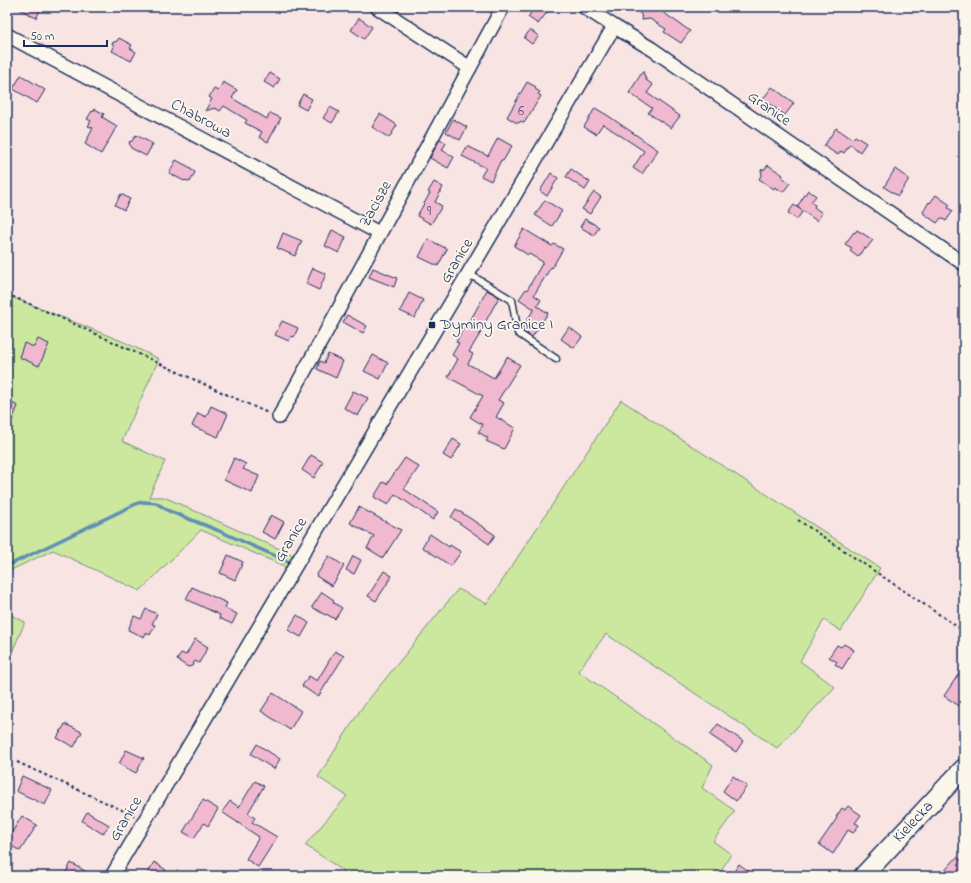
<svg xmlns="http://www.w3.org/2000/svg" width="971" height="883" viewBox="0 0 971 883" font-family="'Indie Flower',sans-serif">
<rect width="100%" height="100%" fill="#f8e4e3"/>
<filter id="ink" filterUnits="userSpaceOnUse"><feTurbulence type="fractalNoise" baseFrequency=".025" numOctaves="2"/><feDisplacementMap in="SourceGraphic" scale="8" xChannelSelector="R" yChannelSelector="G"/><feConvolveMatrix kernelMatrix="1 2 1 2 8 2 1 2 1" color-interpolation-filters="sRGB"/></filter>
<g filter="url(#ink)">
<path fill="#cce89e" stroke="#748c7e" d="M9 296 124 342 159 359 122 441 165 461 149 497H164L293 555 286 567 201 530 140 591 53 550 7 572V304Z
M621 400 880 568 841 631 824 620 800 661 835 687 777 748 606 634 578 671 713 765 702 788 735 811 713 841 731 854 718 876H351L305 845 347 796 318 777 361 709 458 589 487 604Z
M7 613 25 622 7 664Z"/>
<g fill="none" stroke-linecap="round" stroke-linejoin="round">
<path stroke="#5f8fb4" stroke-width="3.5" d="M7 566 138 503 145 502 156 503 169 511 217 530 289 562"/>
</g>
<path fill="#f1b9cf" stroke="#1b2f5e" d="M16 7H42L36 18Z
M535 7H551L538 24 528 17Z
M631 7H664L661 11 690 31 681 43 664 32 666 29 650 19 642 20 641 14Z
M359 18 372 27 364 39 351 30Z
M530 30 539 36 532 44 524 38Z
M119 38 132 45 130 48 136 52 131 61 112 51 114 47 112 43 117 41Z
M643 71 646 80 653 85 647 93 680 116 671 128 648 113 652 108 629 93Z
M270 73 280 79 274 88 264 82Z
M21 75 45 90 37 103 13 89Z
M223 82 237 90 232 98 267 119 270 113 281 118 268 142 259 137 262 132 245 123 247 120 224 106 220 111 215 108 205 111 212 99 209 97 214 89 218 91Z
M527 82 536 87 535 89 540 92 538 94 541 96 524 123 521 121 519 123 517 122V123L507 117Z
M772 87 794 103 785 115 763 99Z
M303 94 312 99 306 110 297 105Z
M330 107 339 112 332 123 323 118Z
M595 108 607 115 658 150 642 174 633 168 644 151 603 124 596 134 584 127Z
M95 109 104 114 102 117 117 126 101 154 85 144 93 128 88 126 91 121 87 119 92 111 93 112Z
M380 114 397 125 389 138 372 127Z
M453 119 467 127 460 140 446 132Z
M836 128 852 139 855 136 866 143 860 152 850 144 844 153 841 151 838 155 824 146Z
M136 135 153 144 146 156 131 148 129 142 132 141Z
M498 138 512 146 503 161 501 160 491 181 481 176 486 168 462 156 467 146 488 156Z
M440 139 446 143 442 150 454 157 448 168 430 158Z
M176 160 191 168 190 169 195 172 190 182 185 180 184 181 169 173Z
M768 165 783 175 782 177 790 183 783 192 775 187 774 189 759 179 762 174 761 170 765 169Z
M571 169 590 182 585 190 566 177Z
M895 169 909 179 898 196 884 187Z
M551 173 558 178 547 196 540 191Z
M434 182 443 187 435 202 442 206 431 224 417 216 430 193 428 192Z
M808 190 816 196 811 202 815 205 814 207 822 213 817 221 797 207Z
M594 192 601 197 590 214 582 209Z
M121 194 130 199 124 210 115 205Z
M936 195 950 205 948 208 953 211 946 221 941 218 937 223 924 214V213L923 212 929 202 930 203Z
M545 200 562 211 552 226 535 215Z
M794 205 803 211 797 219 788 213Z
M585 219 599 227 594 235 580 227Z
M524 229 552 246 554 244 563 249 552 268 551 267 534 295 541 300 537 306 548 313 532 337 522 330V328L534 309 519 299 526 289 527 290 543 262 529 254 528 255 514 246Z
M332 230 346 237 339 253 325 246Z
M857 230 873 240 866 249 864 248 858 257 850 251 852 248 845 244 854 232 855 233Z
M283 233 302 241 295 256 277 248Z
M428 239 447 249 438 266 419 257Z
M313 268 326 274 319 290 306 284Z
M373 268 397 278 394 287 369 277Z
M487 290 499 297 482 328 483 329 469 352 473 354 468 364 494 378 507 357 520 365 498 400 504 403 496 417 515 428 504 449 486 441 488 438 478 432 483 425 470 417 483 396 448 377 458 359 452 355 459 343 456 342 468 320 470 321Z
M409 293 423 300 415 318 400 311Z
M347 315 367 326 363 333 343 322Z
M282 321 298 328 294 337 291 336 289 341 275 335Z
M569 327 582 337 574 348 561 339Z
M38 339 49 344 39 366 19 357 24 343 34 347Z
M328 354 343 361 336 378 317 369 320 361 324 363Z
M373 355 388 363 380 379 364 371Z
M353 391 368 398 358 416 344 408Z
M7 401 18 406 7 432Z
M211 406 228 414 218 437 192 426 198 413 206 417Z
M453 439 461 444 451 460 443 455Z
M311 455 323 462 314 478 302 470Z
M234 458 246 464 243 469 259 476 252 493 224 480Z
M405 458 419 467 404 489 438 512 433 520 395 494 388 505 374 497 383 482 387 484Z
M359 507 401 530 383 558 367 548 374 536 350 523Z
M456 509 495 535 489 544 451 517Z
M271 515 284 522 275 539 262 532Z
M430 534 449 547 450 545 461 552 451 566 422 547Z
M228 555 243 562 235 580 220 573Z
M329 556 344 566 332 586 316 576Z
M353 556 361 560 354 574 346 570Z
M384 571 392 576 376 601 368 596Z
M192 587 227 603 225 608 237 614 232 624 219 618 220 615 186 599Z
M322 592 334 600 333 602 342 608 335 619 326 614 325 615 312 607Z
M146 609 157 614 152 624 155 625 150 635 146 633 144 637 128 630 134 616 141 619Z
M297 615 309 623 301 637 288 630Z
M195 639 208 647 199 663 195 661 192 666 188 667 177 660 181 653 186 655Z
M844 644 854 650 842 669 835 664 837 662 829 657 837 645 841 647Z
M335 651 344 656 318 697 302 686 309 676 317 681Z
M964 666V709L944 696Z
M273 693 301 711 290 730 261 711Z
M65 724 82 732 74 747 57 738Z
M718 724 743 741 736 752 710 735Z
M257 744 280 759 274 769 251 754Z
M126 750 144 758 136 773 119 764Z
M22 776 52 790 45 805 16 791Z
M733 776 747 786 736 801 723 791Z
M255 781 264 786 248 813 255 818 252 822 277 837 258 867 246 859 259 837 222 812 230 801 239 807Z
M203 800 218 809 208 826 204 823 194 838 183 832Z
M848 806 861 815 855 823 859 825 853 833 848 830 833 854 819 844 837 818 836 817 842 808 845 810Z
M87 812 109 825 103 834 82 821Z
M22 816 37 825 20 851 7 843V840Z
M957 857 964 863V876H940Z
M154 862 166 870 163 876H146Z
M71 863 94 876H64Z
M739 864 755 876H731Z"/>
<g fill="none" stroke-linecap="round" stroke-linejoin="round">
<g stroke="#1b2f5e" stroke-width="9">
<path id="lane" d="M469 274 512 300 518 333 556 359"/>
</g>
<g stroke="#1b2f5e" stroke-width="16">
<path id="street" d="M377 7 470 68
M584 7 615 27
M7 35 379 233
M279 417C355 281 428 144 503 7
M112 876C277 596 444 316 609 35L615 27 652 49 964 264"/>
</g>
<g stroke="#1b2f5e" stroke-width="21">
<g id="secondary">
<path id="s1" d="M863 876 964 768"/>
</g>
</g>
<path stroke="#1b2f5e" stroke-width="2" stroke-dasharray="3 3" stroke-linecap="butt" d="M7 294C94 332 180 374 268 413
M798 520 964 631
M17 762 135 816"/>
<use href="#lane" stroke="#fbf7ec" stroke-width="6"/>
<use href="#street" stroke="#fbf7ec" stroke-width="13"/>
<use href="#secondary" stroke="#fbf7ec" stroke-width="18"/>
</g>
</g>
<rect fill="#1b2f5e" stroke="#fbf7ec" stroke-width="1.5" x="428" y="321" width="8" height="8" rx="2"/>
<g text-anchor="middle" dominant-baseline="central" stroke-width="3.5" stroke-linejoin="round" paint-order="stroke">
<g font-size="14" fill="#50527a">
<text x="521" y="111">6</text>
<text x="429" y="211">9</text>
</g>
<g font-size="16" fill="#1b2f5e" stroke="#fbf7ec">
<text transform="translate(769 109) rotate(35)">Granice</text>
<text transform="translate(201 119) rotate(28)">Chabrowa</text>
<text transform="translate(376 204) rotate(-61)">Zacisze</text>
<text transform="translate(457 261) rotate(-59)">Granice</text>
<text transform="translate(291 540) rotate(-59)">Granice</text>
<text transform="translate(126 819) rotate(-59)">Granice</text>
<text stroke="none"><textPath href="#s1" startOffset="74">Kielecka</textPath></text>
</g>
<g font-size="16" fill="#1b2f5e" stroke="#fbf7ec" text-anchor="start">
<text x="440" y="325">Dyminy Granice I</text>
</g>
</g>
<rect width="971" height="883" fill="none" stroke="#fbf7ec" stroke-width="24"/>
<rect x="12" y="12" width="947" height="859" fill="none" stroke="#1b2f5e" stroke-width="1.5" filter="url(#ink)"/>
<path d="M24 40v6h83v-6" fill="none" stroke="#1b2f5e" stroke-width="2"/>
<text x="30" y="40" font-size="12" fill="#1b2f5e" stroke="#fbf7ec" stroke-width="3" paint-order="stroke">50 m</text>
</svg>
